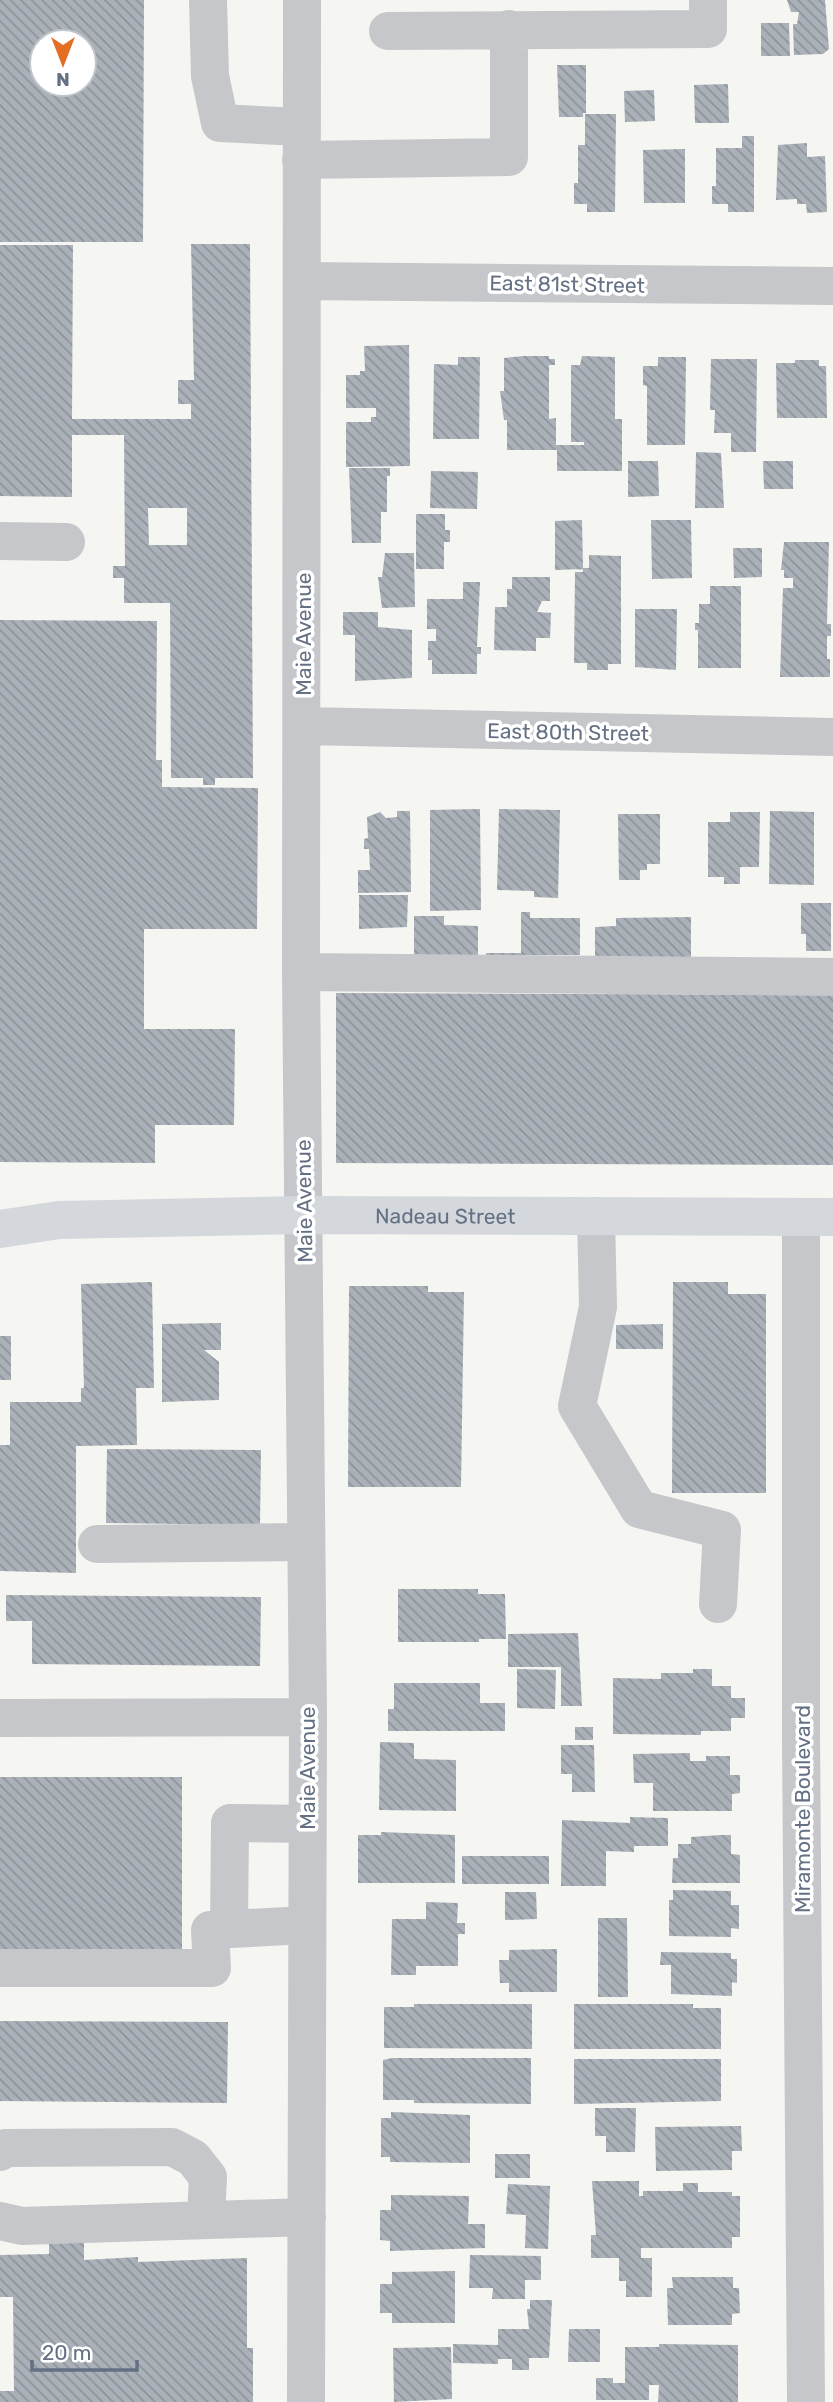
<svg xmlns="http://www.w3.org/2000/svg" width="833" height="2402" viewBox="0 0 833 2402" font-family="Rubik,sans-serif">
<defs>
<pattern id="building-back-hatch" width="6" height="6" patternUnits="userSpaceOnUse" patternTransform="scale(1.75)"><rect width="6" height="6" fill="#abb1b8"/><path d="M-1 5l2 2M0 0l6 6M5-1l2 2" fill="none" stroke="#8f949b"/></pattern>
</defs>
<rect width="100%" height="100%" fill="#f5f5f1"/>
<path fill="url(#building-back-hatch)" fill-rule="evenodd" d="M0 0H144L143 242H0ZM42 42H84V84H42Z
M787 0H825L829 49 823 54 794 55 793 24H797L799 12H791Z
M761 23H789L790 56H761Z
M557 65H586V113H583V117H559Z
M728 84 729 123H695L694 85Z
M654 90 655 121 625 122 624 91Z
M585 114H616L615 212H587V204H574V183H578V145H585Z
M742 136H754V212H728V204H712V186H716V148H742Z
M807 143V157L825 156 827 212 807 213 806 204H797V199L776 200 778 145Z
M685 149V203H644L643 150Z
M191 244H250L253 778H215V785H203V778H171L170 603H124V578H113V566H125L124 435H72V497L0 496V245H73L72 419H191V404H178V380H194ZM148 508H187V545H149Z
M409 345 410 466 346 467V422H371V417H376V408H346V375H360V371H365L364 346Z
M524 356H549V359H555V365H549V419L556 418V445H584V442H571V365H580L582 356 615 357V419H622V471H557V450H507V420H504L500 391H504V358Z
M458 357H480L479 439H433L434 364 458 365Z
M658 357H686L685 445H647V386L643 385V366H658Z
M711 359H757L756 452H731V433H714L715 410H710Z
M795 360H819V366H826L827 418H777L776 363H795Z
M696 452 721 453 724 508H695Z
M628 461H658L659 496 628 497Z
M763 461H793V489H764Z
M349 468H390V476H387V512H381V543H352Z
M431 471 478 472 477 509 430 508Z
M416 514H445V530H450V542H444V569H416Z
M582 520 583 569 555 570V521Z
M651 520H691L692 578 652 579Z
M784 542H829L827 624H831V636H827V659H830V677H780L783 588H793V578H784V570H781Z
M733 548H762V577L734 578Z
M385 553H414L415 607 382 608 378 577H382Z
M589 555 621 556V664H608V670H587V663H574L575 572H583V568H589Z
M512 577H550V601H542L537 612 551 613 550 638H536V651L494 650 495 607H507V589H512Z
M463 582H480L477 647H481V654H477V674H432V660H428V641H436V629H427V599H463Z
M710 586H741V668H698V630H695V623H699V604H710Z
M635 609H677L676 670 635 667Z
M343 612H378V627L412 630V678L355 681V635H343Z
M0 620 157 621 156 760H162V787L258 788 257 929H144V1029H235L234 1125H155V1163L0 1162Z
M480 809 481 910 430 911V810Z
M499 809 560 810 558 898 534 897V891L497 890Z
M397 811H410L411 892 358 893V870H370L369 849H364V839L368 838 367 817 380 812 386 818 397 817Z
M770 811 814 812V885L769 884Z
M730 812H760L759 867H740V884H724V877H708V822H730Z
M618 814H660V864H647V870H640V880H619Z
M359 895H408L407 927 359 929Z
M801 903H831V951H806V934H801Z
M521 912H530V918H580V955H524L486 969V953H521Z
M414 916H444V925L478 926V967L414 959Z
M691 917V964L595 965V927L616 926V918Z
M336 993 833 995V1165L336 1163Z
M152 1282 154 1388H136L137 1445 76 1446V1573L0 1571V1445H10V1402H81V1388H84L81 1284Z
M673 1282H728V1294H766V1493H672Z
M349 1286H428V1292H464L461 1487H348Z
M221 1323V1350H204L219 1362V1400L162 1402V1324Z
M663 1324V1349H616V1325Z
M0 1336H11V1380H0Z
M107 1449 261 1450 260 1525 106 1523Z
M398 1589H478V1594H505L506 1639H479V1642H398Z
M6 1595 261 1597 260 1666 32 1664V1621H6Z
M578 1633 582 1706H561V1667H508V1634Z
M517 1669 556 1670 555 1709 517 1708Z
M693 1669H712V1686H731V1698H745V1718H731V1731H701V1735L613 1734V1678L661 1679V1673H693Z
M394 1683H480V1703H505V1731H388V1709H394Z
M575 1727H593V1740H575Z
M380 1742 414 1743V1759L456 1760V1811L379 1810Z
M561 1745H594L595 1792H572V1774H561Z
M690 1753V1761H706V1756H730V1775H740V1793L732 1794V1811H653V1783H634L633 1754Z
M0 1777H182V1954H0Z
M630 1817 668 1818V1846H634V1852L606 1851V1886H561L562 1820 630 1823Z
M381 1832 455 1835V1883H358V1835H381Z
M721 1835H731V1854L740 1855V1883H672L673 1858H678V1844H691V1837Z
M462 1856H549V1884H462Z
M673 1890 731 1891V1905H739V1929L731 1928V1937L669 1936V1900H673Z
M505 1892H536L537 1919 505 1920Z
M426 1902 458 1903 457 1923H465V1934H458V1966H416V1975H391L392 1919H426Z
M598 1918H627L628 1997H598Z
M557 1949V1992H509V1983H500L499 1960H509V1950Z
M661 1952 731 1953V1959H737V1983L732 1982V1996L671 1994V1965H660Z
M414 2004H532V2049L384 2048V2007H414Z
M574 2004H693V2008H721V2049H574Z
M0 2021 228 2022 227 2103 0 2101Z
M392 2058H531V2104L414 2103V2100H383V2060Z
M574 2059H721V2101L574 2104Z
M595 2108H636L635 2152H606V2136H595Z
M391 2112 470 2115V2163L390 2162V2157H381V2118H391Z
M741 2126 742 2151H732V2170L656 2171 655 2127Z
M495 2154H530V2178H495Z
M592 2181H639V2196H643V2191H683V2183H698V2192H732V2196H740V2237H732V2248H641V2258H652V2297H626V2281H619V2258H591V2235H596Z
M508 2184 550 2186 548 2249 525 2248 526 2215 506 2214Z
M391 2195 469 2196 468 2224H485V2248L390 2251V2241L380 2240V2210H391Z
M49 2239H84V2260L138 2257V2262L247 2258V2348H253V2402H0V2391H14L13 2297H0V2255L49 2254Z
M470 2255 541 2256V2280H525V2299H492L493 2288H469Z
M455 2271V2323H392V2313H380V2284H392V2272Z
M672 2277H733V2288H739L740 2313 732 2314V2325H668L667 2288H673Z
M530 2300H552L549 2358H529V2370H512V2359H498V2364L453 2363V2344L498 2345V2329H529L527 2309H530Z
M569 2329H600V2362H568Z
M659 2344 738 2345V2402H658L659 2385H649V2400H596V2378H613V2383H625V2347H659Z
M451 2347 452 2399 394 2402 393 2348Z"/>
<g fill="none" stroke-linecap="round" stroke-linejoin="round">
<path stroke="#c5c7cb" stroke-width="38" d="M208 0 210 76 220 123 301 127
M302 0 301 972 308 1717 306 2402
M388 31 708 29V0
M301 160 509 157V29
M302 281 833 286
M0 541 66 542
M303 726 833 737
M301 972 833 977
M596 1216 598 1307 577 1406 639 1509 722 1530 718 1604
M801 1217V1734L806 2402
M97 1544 306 1542
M0 1718 308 1717
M229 1929 230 1823 307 1824
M0 1968H212L210 1930 306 1925
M0 2152 5 2148 172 2147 193 2158 208 2177 206 2218
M0 2221 22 2226 307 2217"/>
<path stroke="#d4d7dc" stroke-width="38" id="s1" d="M0 1229 59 1220 304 1215 833 1217"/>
</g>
<g text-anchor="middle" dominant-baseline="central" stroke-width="7" stroke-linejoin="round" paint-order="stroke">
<g font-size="21" fill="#647083" stroke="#fff">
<text transform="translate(567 284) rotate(1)">East 81st Street</text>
<text transform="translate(303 634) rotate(-90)">Maie Avenue</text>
<text transform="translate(568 732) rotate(1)">East 80th Street</text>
<text transform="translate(304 1201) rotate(-91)">Maie Avenue</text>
<text stroke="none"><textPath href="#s1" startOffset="446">Nadeau Street</textPath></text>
<text transform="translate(307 1768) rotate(-90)">Maie Avenue</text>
<text transform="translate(802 1809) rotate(-90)">Miramonte Boulevard</text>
</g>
</g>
<g transform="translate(63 63) rotate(180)"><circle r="33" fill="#ffffff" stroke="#c1c6cd" stroke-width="2"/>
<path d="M0-5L12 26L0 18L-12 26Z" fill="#e46e23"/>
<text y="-10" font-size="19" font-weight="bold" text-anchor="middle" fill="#647083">N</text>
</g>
<path d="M32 2360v10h105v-10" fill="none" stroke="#647083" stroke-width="3.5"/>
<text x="42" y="2360" font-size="21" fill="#647083" stroke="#ffffff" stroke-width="5" paint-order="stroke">20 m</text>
</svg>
